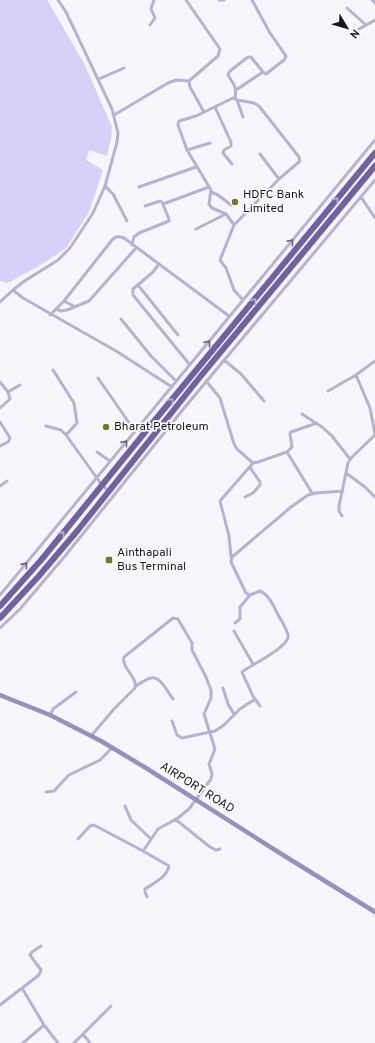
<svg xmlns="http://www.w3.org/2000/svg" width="375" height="1043" viewBox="0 0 375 1043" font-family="Overpass,sans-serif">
<rect width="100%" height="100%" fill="#f7f6fd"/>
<path fill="#d9d0f9" d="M0 0H47L84 63 112 127 111 139 107 156 89 150 86 160 103 170 89 212 66 248 44 263 8 283 0 281Z"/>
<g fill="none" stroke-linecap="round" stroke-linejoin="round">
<path stroke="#b8b1d1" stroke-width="3" d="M186 0 220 49 218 56 189 81 190 87 204 112
M219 0H224
M372 0 375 3
M347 8 366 25
M150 25 155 18 151 9 154 0
M359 29 375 20
M99 79 124 68
M236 90 263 72
M235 99C237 86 234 85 228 75L230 71 248 57H251L263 72 266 74 284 60 286 56 270 33 252 0
M215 107 231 142V146L224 150 223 153 232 164
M114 115 168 83 176 80 189 81
M210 143 187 150 211 190 209 204 212 208 226 214 234 225 220 260 226 268 234 290 243 300
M187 150 178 125 179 121 196 116 233 98 237 100 243 117
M260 154 279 179
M105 186 113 194 127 221
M139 187 196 167
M211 192 218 195 231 205
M361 197 375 218
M163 204 209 187
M234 225 279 179 300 161 299 157 259 106 254 103 237 100
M196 229 226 214
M132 245 134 237 139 233 169 221V219L162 202 160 201 145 206
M158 265 153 272 133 289V295L190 365
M138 285 178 335
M13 290 23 282 58 260 70 248 93 213 105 186 117 142 118 133 112 109 66 12 58 0
M64 301 75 307
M0 302 13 290 23 298 116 351 172 387
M56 309 61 311 67 310 89 301 136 248
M50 315 64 301 112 240C116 236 118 236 124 238L229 316
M121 319 151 356 176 381
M224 360 241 374 264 401
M53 370 74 403 77 423 66 435 99 481 108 491
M356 375 370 408 375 434
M98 378 132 427 136 429
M0 382 8 392 20 385
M207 382 220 398 234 444 237 449 253 463 258 462 287 452 292 447 290 434 291 432 317 423
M328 391 356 375 375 361
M0 408 10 399 8 392
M302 414 322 427 332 436 350 459
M0 422 10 438 8 442 0 446
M46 426 61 430 66 435
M97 452 110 461
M287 452 312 493
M346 473 365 487 375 497
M0 486 7 481
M245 497 253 493 260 485V482L251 469V466
M342 516 339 511V506L348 463 352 457 375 435
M231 557 229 536 220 501 253 463
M0 595 375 140
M235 623 240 619V607L250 595
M0 628 20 609 65 556 185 407 375 180
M234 631 253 664
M136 686C141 683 146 679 151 678 161 676 168 693 173 699
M223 688 228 704 234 714
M260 706 253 696 242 672C251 665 289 647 288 636 288 631 280 618 277 613 274 606 268 594 260 591L250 595 246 593 231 562 232 557 291 507 308 495 316 493 343 491
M50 715 53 709 76 692
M172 721 177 735 182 738 215 731 224 725 240 709 255 699
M91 736 114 709 135 688C138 677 121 668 124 657L173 618 178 619 192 643V650L206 677 211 690V698L204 714 215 749 209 764 212 774 211 779 189 809 178 818 158 829 143 851 169 866C167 877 154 883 145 889V892L147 897
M46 792 54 791 69 775 100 760 112 748
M125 806 131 820 151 839
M175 819 210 847 216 850 220 849
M78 839 90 826 94 825 143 851
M22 988 44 1025 58 1043
M0 1005 39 975 41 970 30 955 32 952 41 946
M83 1034 90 1043
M23 1043 44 1025
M74 1043 111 1006"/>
<path stroke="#998fbe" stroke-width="4.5" d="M0 695 50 715 101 741 146 768 275 850 375 912"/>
<path stroke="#7160a2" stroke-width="6" d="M0 606 42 559 146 431 375 153
M0 618 38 577 78 530 200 377 375 166"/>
</g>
<defs><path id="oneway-chevron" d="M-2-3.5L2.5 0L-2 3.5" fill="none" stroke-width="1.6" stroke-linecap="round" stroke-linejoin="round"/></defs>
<g stroke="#b8b0d0">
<use href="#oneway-chevron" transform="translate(336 200) rotate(-51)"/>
<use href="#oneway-chevron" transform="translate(254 301) rotate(-51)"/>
<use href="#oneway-chevron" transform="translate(171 401) rotate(-50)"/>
<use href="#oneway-chevron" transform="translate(62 534) rotate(-51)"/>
</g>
<g stroke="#686476">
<use href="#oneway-chevron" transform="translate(291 242) rotate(-50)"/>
<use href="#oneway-chevron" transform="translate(208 343) rotate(-51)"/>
<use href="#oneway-chevron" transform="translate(125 443) rotate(-51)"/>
<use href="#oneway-chevron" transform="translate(25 565) rotate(-51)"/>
</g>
<g fill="#717924" stroke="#fff" stroke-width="1.5">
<circle cx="235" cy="202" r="4"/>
<circle cx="106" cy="427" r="4"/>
<rect x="105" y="556" width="8" height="8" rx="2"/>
</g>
<g text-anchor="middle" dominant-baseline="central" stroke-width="3.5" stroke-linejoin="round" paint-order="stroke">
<g font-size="12" fill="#17161c" stroke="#fff" text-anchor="start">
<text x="243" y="195">HDFC Bank<tspan x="243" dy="14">Limited</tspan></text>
<text x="114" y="427">Bharat Petroleum</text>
<text x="117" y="553">Ainthapali<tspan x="117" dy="14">Bus Terminal</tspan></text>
</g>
<g font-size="12" fill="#17161c" stroke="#fff">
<text transform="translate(197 788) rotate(32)">AIRPORT ROAD</text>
</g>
</g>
<g transform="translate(347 28) rotate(128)" stroke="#ffffff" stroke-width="3" paint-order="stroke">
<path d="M0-3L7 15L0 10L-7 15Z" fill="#17161c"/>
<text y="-6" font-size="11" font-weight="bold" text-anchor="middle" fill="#17161c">N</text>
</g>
</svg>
